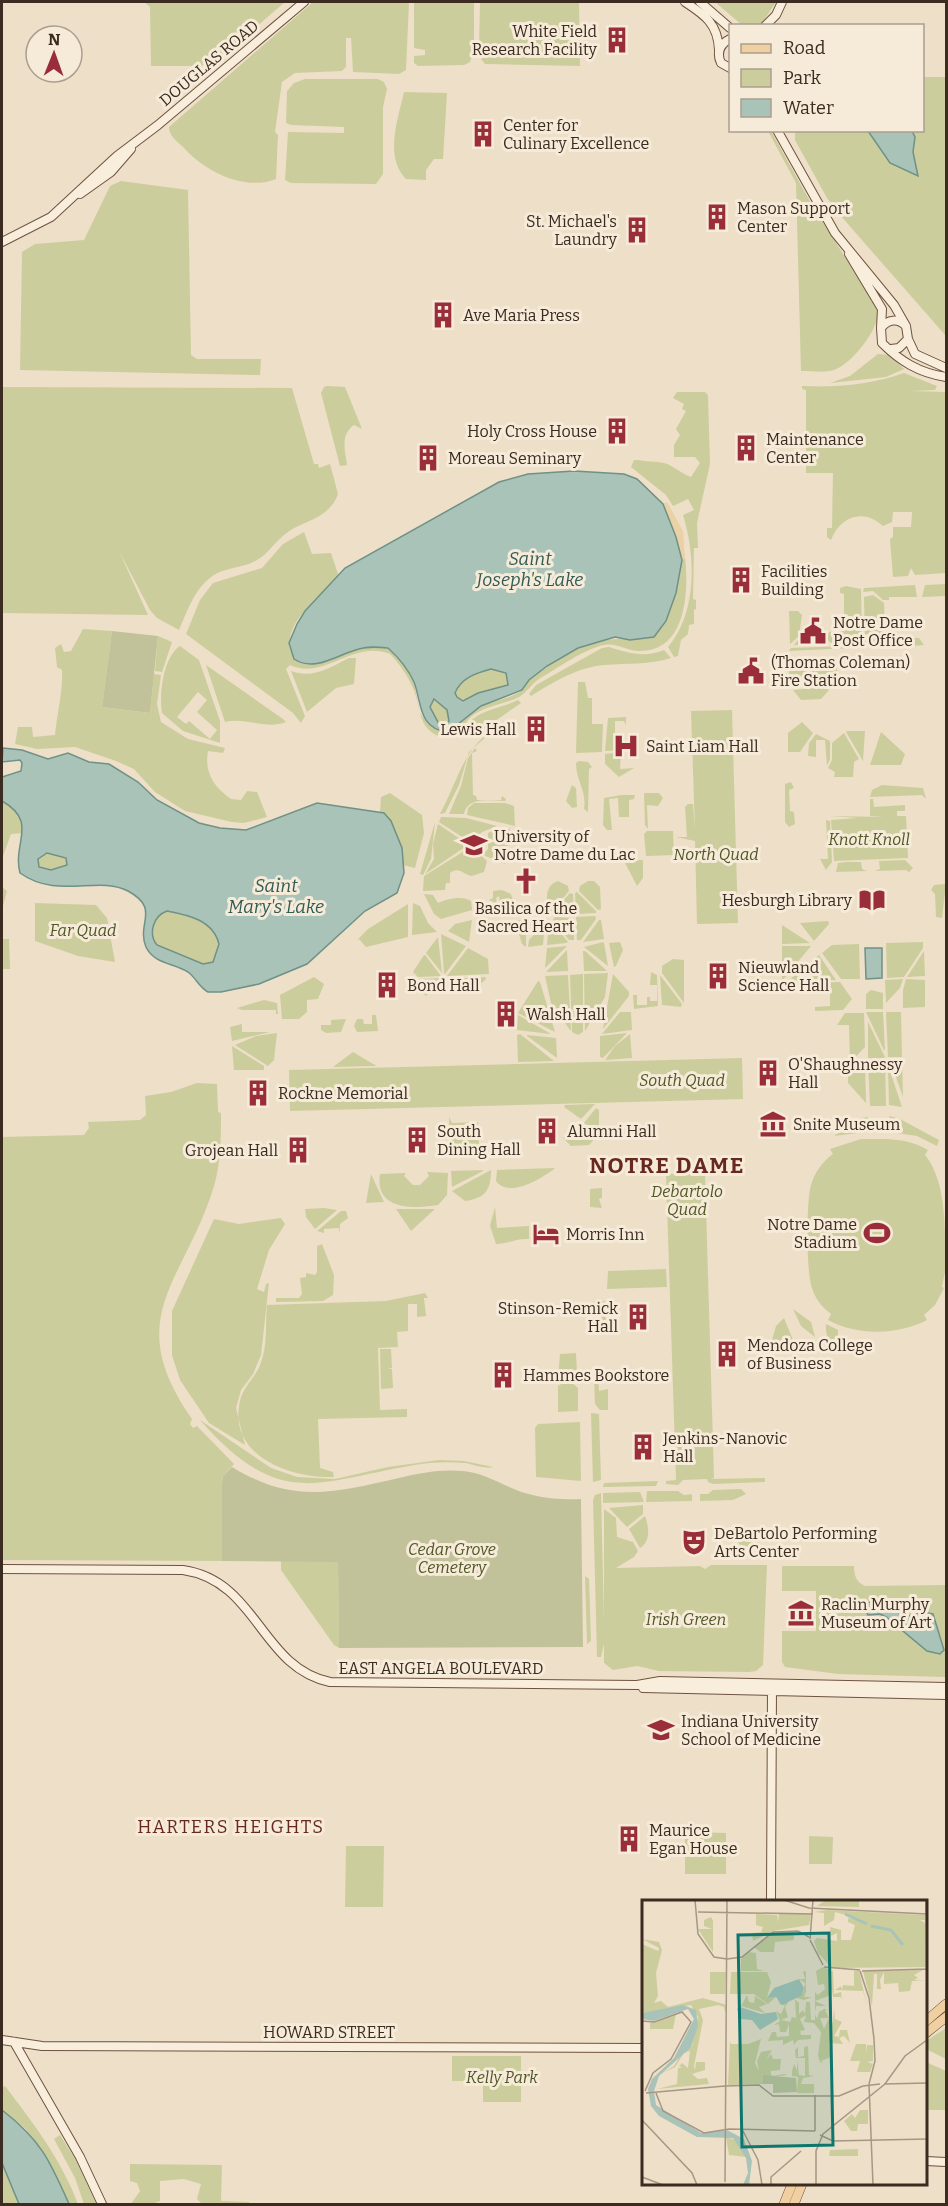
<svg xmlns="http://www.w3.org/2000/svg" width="948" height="2206" viewBox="0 0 948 2206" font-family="Bitter,serif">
<rect width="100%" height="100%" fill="#eedfc8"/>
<path fill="#cccd9c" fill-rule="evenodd" d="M144 2H285L214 63 211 61 201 66H151L150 7Z
M313 2H409L406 70 399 74 353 72 351 38H346V67L342 71 295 73 282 82 275 132 278 135 276 179C243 192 203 170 182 146 176 141 169 135 169 127Z
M414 2H474V51L470 62 464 65 418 66 414 63V56L425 55V50L414 48Z
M480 2H579L580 66 485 64 481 59 492 52 490 49 482 52 479 49Z
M715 2H776L760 26 742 25Z
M923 77H946V336L840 215 827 198 795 140V131L922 130Z
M305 79H378L384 82 387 89 383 107V174L376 184 291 183 285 180 288 132 344 133V127L291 125 286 123 287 91 294 83Z
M404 92 447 93 443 159H434L426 170V180L406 179C384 157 398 119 404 92Z
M768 131H771L812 205 878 309C881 327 852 364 834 370 824 373 812 371 801 371L796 183Z
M121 181 188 190 191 355 197 359H261L260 375 20 370 22 252 35 244 84 240 110 186Z
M878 354 890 355 904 369 886 377 830 383 850 376Z
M904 373 937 386 935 390 911 391 946 392V573L915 575 911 568 908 576 893 577 890 539 893 537V527H911L912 512H893L892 522 883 526C864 508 840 516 831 540L827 537V528H832L833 473H806V390L802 389V386C835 388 874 384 904 373Z
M327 386 345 387 362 429 354 425C340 435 345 450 347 465L340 466 321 393 324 387Z
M2 387 292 388 314 464H318L319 468 330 464 338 494C328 521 303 519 284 535 274 543 268 554 257 560 242 569 223 567 210 578 194 590 187 612 179 630L157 618 150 610 119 551 148 615 2 613Z
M677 392H705L708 395 710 464 697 523 698 548H694L693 599 696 600V609L694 610V624L689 625 688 634 681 640 678 656 674 657 668 647C697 613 696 557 683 515L694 510 688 499 673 506 666 495 631 467 634 460H638C646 462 656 461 664 463 674 466 682 474 691 477L700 463 695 457H674V445L680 435 676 429 686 411 682 409 684 404 673 398Z
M304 532 312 554 331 553 338 574C323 596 285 619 290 649L316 664 361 648H388L409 672 414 684 420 713 428 724 454 730C462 722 470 711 482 706 494 700 510 699 521 691 524 688 526 683 530 680 553 656 597 634 630 640L678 574 682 560 685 558C689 593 686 652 639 651 627 651 616 642 604 645 586 648 556 669 539 679 532 684 526 693 519 697 503 705 487 705 472 716 462 724 457 742 441 737 417 729 421 706 413 688 408 676 399 663 390 654 353 639 324 681 290 665L286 669 305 716 301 723 293 713 186 634 200 600 213 583 262 568 283 544Z
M946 584V596L922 597 925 585Z
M915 585 917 597H889V600H883L873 591 863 592 864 588Z
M846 586 861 589 862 646 833 644 827 640 829 632 844 631V594L840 593V588Z
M873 595 884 603 885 633H887L888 640 885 642 870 641 865 644 864 597Z
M789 611H798L802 615 799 636 790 644Z
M83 629 112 631 102 707 150 713 154 674 161 675 157 704 161 722 188 739 225 748 223 753 208 751C204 773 214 787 231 799L241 800 247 791 257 792 267 817 244 823 232 822 185 811 155 792 134 769 116 761 75 747 37 749 15 744 18 727H32L33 737 55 735C57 713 63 692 62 670L57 667 55 648 61 644 64 652 71 651Z
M158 636 172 642 162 672 155 671Z
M809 636 820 638 828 644 794 645 798 640Z
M890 638H919L924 645 892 648 888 644Z
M180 646 199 660 220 721V743L183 731 162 713C159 695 163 657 180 646ZM198 692 207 700 197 712 217 730 210 739 189 721 186 724 177 717Z
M848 646 851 648 789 651 791 648Z
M609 647C629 653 644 658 664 650L671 658C649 665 627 663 605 665 577 667 554 682 531 696L529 694 536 685 602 648Z
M349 658H356L354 684 336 688 307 712 291 671C313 679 329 668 349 658Z
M790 661 837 660V675L832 684 791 688 788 685Z
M206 665 283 719 286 722C267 730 245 717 225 722Z
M491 669 506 673 509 685 488 690 463 701 457 698 455 693C461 678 476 673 491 669Z
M578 682H585L588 698H592V724H603L602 752 576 753Z
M825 687 829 690 821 699 801 700 793 690Z
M434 699 447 710 449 721 445 725 439 724 430 707Z
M518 700 521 703 472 737 462 734C472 709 498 710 518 700Z
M732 710 738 923 697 924 695 841 676 837H687L685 807 688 804H693L695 831 691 711Z
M626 717V725L624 721H615V741H621V750L605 751 608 718Z
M802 722 813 733 800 752H788V733Z
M497 727 469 752 459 785 445 813 440 814C458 781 463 747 497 727Z
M847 731H865L863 761 846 732Z
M881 732 905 754 901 765H870Z
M844 733 859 759 854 762 853 777H834L835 772 828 768 832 760V743Z
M816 734 830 741V759L827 766 825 740H816V757L808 756 809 743Z
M475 748 477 751 472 753 473 795 476 796 477 800H501L502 796 506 799 505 801C491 801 468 796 464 814H449L461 786 468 758Z
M621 752 620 769 634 768 619 777 605 764V754Z
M579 761 588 762 592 767 589 769 588 812 584 809C587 791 576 781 576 763Z
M791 782 794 788 789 790 790 811 794 812 795 824 789 827 785 822V784Z
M572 785 576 788 577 807 572 808 566 801Z
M882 785 923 788 926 799 922 795 870 797 872 790Z
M390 793 422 815 424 833 415 868 403 865C402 851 394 816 380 812L381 797Z
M644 793H659L663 798 658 806 647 805 648 829 645 825Z
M622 795H635L634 799 629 800V817H619L618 798 609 799 612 830H607L603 825 604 798Z
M870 799H873L874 807 905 805V811H897V816H906L908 858 834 861 831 820 858 818 830 816 884 817 870 816Z
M2 801 19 814 23 833 11 834 2 859Z
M474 803H505L514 806 515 826 467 815 468 808Z
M441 817 466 818 497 826 482 832 470 842 439 822Z
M826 820 830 821 832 862 826 870 820 859H828Z
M435 822 431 859 423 875 420 874Z
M438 824 466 843 465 847 425 874 434 859 433 844Z
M501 827 510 829 505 864 483 855 488 849V833Z
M647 831H673L674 855 646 856 644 834Z
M466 850 479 854 487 861 484 872 472 876C463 875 459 866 450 873V883H446L445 890 423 891 424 876Z
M47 853 66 858 67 865 51 870 39 867 38 859Z
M643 860V878L637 886 624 861Z
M905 860 913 868 909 872 906 870 875 871 880 869 879 861Z
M847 862H861L862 869 867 871 836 872 838 863Z
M558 881 568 886 569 891 552 911H548C546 899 545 885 558 881Z
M588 881H594L600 887 601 909 598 910 579 891 580 886Z
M946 884 942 918 936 917 935 894 931 890 934 885Z
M2 887 7 891 3 906V939H9L10 969H2Z
M502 890 511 894 514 905 510 909 501 907 499 896 496 898 497 904 489 900 493 898V891Z
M577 892 596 911V913L576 914 575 893Z
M570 893 573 894 574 913 555 915 553 912Z
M424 894 433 895 438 903C446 899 463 895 471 901L472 910 441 919 434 914Z
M35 903 96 905 107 918 115 962 78 956 35 941Z
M413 903 420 906 428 923 437 932 412 935Z
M408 904V937L366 947 359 939 356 941 368 929Z
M167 911C188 916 213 919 219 944L213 962 204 964 157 945C148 934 153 915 167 911Z
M595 916 596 919 581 940H577L576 917Z
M555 917 574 918V940H569L553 920Z
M472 920 469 942 448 931 455 924Z
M514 920 526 921V947L522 944 518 931 495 933 500 926 509 925Z
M599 920H601L604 939 583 942Z
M828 921 829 924 814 941 800 923Z
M552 922 568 942 566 943 547 945 549 923Z
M545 923 543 945 528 947 529 940Z
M782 925 810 943 782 944Z
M441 934 466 946 445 974 444 973Z
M438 937 442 973 426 953Z
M603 942 604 943 608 966 584 947Z
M620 942 623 950 616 966 614 967 609 943Z
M923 942V948L904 977 887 978 886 943Z
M859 944 860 979H841L822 953 832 945Z
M567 946 545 968 547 948Z
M782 946H811L782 981Z
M468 948 488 959 489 974 447 976Z
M567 950 568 971 546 972Z
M583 951H585L607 971H584Z
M924 951 925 976 907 977Z
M424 955H425L441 976 418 977 413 972Z
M819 955 836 980 788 981Z
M673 959 684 960V1003L662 973V966Z
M651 972 657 975 658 1006 634 1009 633 995H637V1005H647V997H650V1001H657V985H650Z
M608 973 605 997 585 1031 584 974Z
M583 974V1032L578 1035 572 1032 570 975Z
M613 974 629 992V996L603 1029Z
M568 975 571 1030H570L551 1003 545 976Z
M660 975 682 1004 681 1007 662 1005Z
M314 977 324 984 318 999 307 1000V1012L299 1019H282L280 995Z
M485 977 486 979 471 992H462L447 979Z
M419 979 440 978 441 979 426 996 417 988Z
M903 979 900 988 886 1003 885 980Z
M906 979 925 980V1007L903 1008V990Z
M538 981 540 982 555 1032 518 1013Z
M840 982 852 999 843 1010 815 1011V1007L830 1006V988H814L813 983Z
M871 990 883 993V1009H866V994Z
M264 1000 277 1003 278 1014H276V1010H242L237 1008Z
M620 1012H631L632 1030 602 1034Z
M866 1012H883L885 1050H884Z
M886 1012H901L902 1057H888Z
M845 1013H864L865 1047 850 1063 849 1025H837Z
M372 1015H376L378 1031 357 1032 354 1026 357 1019H363L364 1024H372Z
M518 1015 551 1034 517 1030Z
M346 1019 341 1032 326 1033 321 1030V1025H331V1020Z
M868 1022 885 1057 884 1058H868Z
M242 1024V1032H270L232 1041 230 1027Z
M277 1033 274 1060 268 1066 235 1045 256 1036Z
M627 1033 603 1058 600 1057V1036Z
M520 1034 554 1061 518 1062 517 1035Z
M630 1034 632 1058 605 1060 615 1046Z
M527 1035 556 1038 557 1058 527 1036Z
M232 1046 264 1066V1070H234Z
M353 1052 375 1065 376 1066 333 1067Z
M742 1058 743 1099 290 1111 289 1070Z
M891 1060H902L903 1097 890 1060Z
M868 1061H885L886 1106H870Z
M855 1062H865L866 1103 848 1083V1071Z
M888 1068H889L902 1107 889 1105Z
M197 1083 217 1084 218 1112 221 1113C221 1137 221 1163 214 1186 185 1282 120 1316 192 1419L190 1424 193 1428 197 1426 234 1464 223 1476 222 1483V1561L2 1560V1137L84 1135 89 1128 88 1122 140 1120 146 1115 145 1096 171 1092Z
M595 1104 581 1119 564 1107 565 1105Z
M596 1108 599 1110V1133L584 1123Z
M889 1116 900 1119 939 1140 937 1146 917 1136 890 1132 892 1123Z
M449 1117 452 1123 478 1122 479 1146 450 1149Z
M868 1117 865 1123 866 1132 834 1136 861 1118Z
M579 1124 598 1135 589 1145 571 1146 563 1138Z
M861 1139C885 1139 907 1137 928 1150L925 1155C948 1183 945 1235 945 1272L942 1287 944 1288 935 1305 924 1315 927 1320C898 1335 857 1336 828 1320L831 1314C823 1308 815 1299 812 1288 806 1271 806 1202 811 1185 815 1172 822 1162 833 1154L830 1149Z
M555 1168C543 1178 509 1199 496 1181L497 1170Z
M491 1170C491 1191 485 1198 465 1201L452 1191Z
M451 1171 483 1170V1171L452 1187Z
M427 1172 448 1173 447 1195 438 1205C414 1209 374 1210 380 1174L406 1173 404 1176 413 1185H420L429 1176Z
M705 1173 714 1478 711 1479 765 1478V1482L713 1484 708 1482 707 1479 683 1480 678 1485 666 1484V1481L676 1480 666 1174Z
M371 1174 384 1202 366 1203Z
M602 1188V1198L599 1199 602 1208 590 1207V1189Z
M495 1207 497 1228 529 1226V1239C516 1238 508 1244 496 1244L490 1226Z
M324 1208 337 1210 315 1229 306 1217 305 1209Z
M396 1209H435L411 1231Z
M341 1211H346L348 1218 340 1224V1233L339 1228 324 1229V1233L317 1231Z
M281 1218 285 1224 269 1250 257 1289 264 1292 266 1284 269 1283 261 1355 253 1374 241 1390 236 1408 245 1445 209 1423 180 1380 172 1355V1311L214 1219 239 1224Z
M322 1244 334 1275 333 1295 323 1301 276 1302V1298H299L302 1294 300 1278 306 1277V1273L315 1275 317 1272V1246Z
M666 1269 667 1287 607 1289 608 1271Z
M425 1293 428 1298H424L426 1316 417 1317V1304H408V1331L397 1332 398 1347 378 1348 380 1410 407 1409V1417L318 1419 320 1468 333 1472 334 1477C291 1479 227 1456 240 1401 243 1387 255 1378 260 1365 268 1346 265 1325 267 1305L386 1301Z
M605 1301 606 1331 593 1332 592 1302Z
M793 1309 811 1322 815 1337 801 1326Z
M784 1318 793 1340 775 1344 772 1340 776 1326Z
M826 1324 838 1330V1341H847V1348H861V1353C843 1350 824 1347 826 1324Z
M380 1349H391L392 1368 387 1369H392L393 1388 381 1389Z
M576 1353 577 1374 572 1379 558 1378 560 1354Z
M594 1376 598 1378 599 1391 608 1389V1410H600L595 1404Z
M563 1383H572L578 1388V1411L558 1412V1386Z
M591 1413 599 1414 601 1480 593 1482Z
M200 1420 271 1468 297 1477 335 1479 388 1467 439 1460 464 1461 493 1467C484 1469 475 1465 466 1463 454 1462 442 1462 429 1463 322 1477 285 1517 200 1420Z
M580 1422 581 1481 536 1477 535 1428 538 1424Z
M658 1481 656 1486 603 1487 604 1483Z
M741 1489 746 1494 733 1500 700 1501V1494H708L713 1490Z
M678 1491 684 1495 692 1494V1501L646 1502 647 1491Z
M640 1492 644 1502 603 1503V1493Z
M601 1493 604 1620V1509L616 1518 617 1537 633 1542 638 1551 634 1557 616 1568 700 1566 705 1569 711 1565H767L763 1665 756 1671 749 1672 659 1671 637 1666 613 1670 604 1663V1644L601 1657H597L593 1500 595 1495Z
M643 1505V1514L627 1527 609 1508Z
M645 1516C649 1527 651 1541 640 1548L629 1529Z
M742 1535 758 1539 759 1547 752 1550 739 1544 737 1538Z
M281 1561H338L339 1648 334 1645 281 1570Z
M782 1566H854C854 1575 856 1582 865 1586L946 1585V1677L838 1674 785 1667 782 1662V1631H816V1591H782Z
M585 1576 589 1579 591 1641 587 1644Z
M685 1832 726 1833V1874H685Z
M809 1836 833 1837 832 1864H809Z
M346 1846H384L383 1907H345Z
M946 2028V2059L926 2049V2041Z
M452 2056H521V2102H483V2081H452Z
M926 2062 946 2071V2110H926Z
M5 2086C34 2124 61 2159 78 2204H69L26 2129 2 2110V2088Z
M60 2135 77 2162 96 2204H84L75 2178 54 2139Z
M2 2163 19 2204H2Z
M130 2164 222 2165 221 2201 249 2202V2204H202L197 2199 201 2184 184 2179 160 2181V2201L152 2204H131L140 2191 137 2183 130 2181Z"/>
<path fill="#ead1a6" d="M667 502 683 531 685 558 682 560 676 537 663 504Z"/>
<path fill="#c1c29a" d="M112 631 158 636 150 713 102 707Z
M232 1467C293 1504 333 1493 399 1478 420 1473 441 1469 462 1471 481 1472 497 1482 514 1489 535 1498 558 1500 581 1499L583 1647 339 1648 338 1562 222 1561V1483L223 1476Z"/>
<path fill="#a9c3b9" stroke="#6f9186" stroke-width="1.5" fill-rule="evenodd" d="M868 131H912L915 137 913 152 918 176 890 163Z
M574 471 624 474 637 479 663 504 676 537 682 560 676 593 666 621 654 637 630 640 615 637 578 648 547 666 529 680 522 690 481 706 448 732C418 729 422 703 414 682 408 669 399 658 388 648 378 647 369 646 359 649 338 654 315 673 294 659L289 643 297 624 305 611 345 568 499 482 528 474ZM491 669 506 673 508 685 478 693 463 701 457 697 455 693C461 678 476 673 491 669ZM434 699 447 710 449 721 445 725 439 724 430 707Z
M3 748 22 750 48 759 68 753 89 762 109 764 138 782 157 800 199 823 220 828 246 830 317 803 384 813 391 821 402 848 404 873 397 893 365 911 307 964 259 984 221 992H208C199 987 196 978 188 972 174 963 154 964 146 947 136 923 161 909 128 891 98 875 58 900 20 873 12 843 39 822 2 801V777L21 771 22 763 20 760 2 762ZM47 853 66 858 67 865 51 870 39 867 38 859ZM167 911C188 915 213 920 219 944L213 962 203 964 157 945C148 934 153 916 167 911Z
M865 948H882V978L866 979Z
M870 1602 887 1605 905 1617 922 1612 933 1614 944 1650 940 1654 927 1651 886 1617 880 1614 868 1615 864 1607Z
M2 2110C41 2140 50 2161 69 2204H19L2 2163Z"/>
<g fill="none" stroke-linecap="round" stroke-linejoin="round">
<g stroke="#6d5240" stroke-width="10">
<path id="secondary" d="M685 2C705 15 718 24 719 50
M700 2 730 28
M765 26 776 15 782 2
M730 39C720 44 716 52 721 63L730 68
M777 130 835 233 894 305 906 326
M80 194 111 172 131 149
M2 242 51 217 117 156 158 125 304 2
M849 254 882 309 881 328
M908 339 915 354 946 368
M891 349 899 348 908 339 906 326C898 318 888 319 881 328L882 343C900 361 919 373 946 377
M2 1569 183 1570C258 1581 260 1667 330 1682L637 1685 660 1681 946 1687
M643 1688 946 1695
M771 1902 772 1686
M2 2040 42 2046 644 2048
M14 2042 80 2157 102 2204
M926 2161 946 2162"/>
</g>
<g stroke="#594031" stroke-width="10">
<path id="primary" d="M926 2021 946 2004
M926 2033 946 2017
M784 2204 792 2184
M794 2204 802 2184"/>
</g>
<use href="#secondary" stroke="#f9eddc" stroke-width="8"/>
<use href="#primary" stroke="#f0d0a1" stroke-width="9"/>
</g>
<defs>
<g id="building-bare" transform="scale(2.07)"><path d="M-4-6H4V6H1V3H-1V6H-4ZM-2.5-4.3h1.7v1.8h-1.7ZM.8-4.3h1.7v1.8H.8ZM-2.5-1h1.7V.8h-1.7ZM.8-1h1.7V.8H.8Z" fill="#992d39" stroke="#f6ead8" stroke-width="2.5" paint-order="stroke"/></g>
<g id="civic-bare" transform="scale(2.07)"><path d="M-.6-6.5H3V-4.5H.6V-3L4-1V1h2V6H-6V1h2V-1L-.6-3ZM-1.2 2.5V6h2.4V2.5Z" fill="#992d39" stroke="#f6ead8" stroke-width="2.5" paint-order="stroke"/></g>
<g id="hospital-bare" transform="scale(2.07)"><path d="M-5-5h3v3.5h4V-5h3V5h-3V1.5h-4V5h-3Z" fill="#992d39" stroke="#f6ead8" stroke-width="2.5" paint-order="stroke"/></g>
<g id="university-bare" transform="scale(2.07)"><path d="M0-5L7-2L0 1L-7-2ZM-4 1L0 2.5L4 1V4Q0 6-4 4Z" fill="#992d39" stroke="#f6ead8" stroke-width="2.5" paint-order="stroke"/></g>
<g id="church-bare" transform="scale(2.07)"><path d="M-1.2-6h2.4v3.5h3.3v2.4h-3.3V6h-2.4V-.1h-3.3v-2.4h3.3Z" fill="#992d39" stroke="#f6ead8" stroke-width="2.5" paint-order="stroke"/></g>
<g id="library-bare" transform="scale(2.07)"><path d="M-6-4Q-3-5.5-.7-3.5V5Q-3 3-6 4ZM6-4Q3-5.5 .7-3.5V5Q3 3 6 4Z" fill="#992d39" stroke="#f6ead8" stroke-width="2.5" paint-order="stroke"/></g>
<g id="museum-bare" transform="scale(2.07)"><path d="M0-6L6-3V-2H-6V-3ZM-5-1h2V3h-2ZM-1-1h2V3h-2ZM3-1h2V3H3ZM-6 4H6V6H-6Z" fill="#992d39" stroke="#f6ead8" stroke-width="2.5" paint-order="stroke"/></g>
<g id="stadium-bare" transform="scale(2.07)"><path d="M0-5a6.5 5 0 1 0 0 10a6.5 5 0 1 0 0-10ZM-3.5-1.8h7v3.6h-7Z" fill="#992d39" stroke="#f6ead8" stroke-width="2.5" paint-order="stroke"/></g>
<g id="hotel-bare" transform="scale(2.07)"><path d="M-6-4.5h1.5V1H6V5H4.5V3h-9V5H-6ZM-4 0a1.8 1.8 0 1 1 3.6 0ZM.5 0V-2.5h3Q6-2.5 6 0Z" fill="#992d39" stroke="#f6ead8" stroke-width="2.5" paint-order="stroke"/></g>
<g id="theatre-bare" transform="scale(2.07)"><path d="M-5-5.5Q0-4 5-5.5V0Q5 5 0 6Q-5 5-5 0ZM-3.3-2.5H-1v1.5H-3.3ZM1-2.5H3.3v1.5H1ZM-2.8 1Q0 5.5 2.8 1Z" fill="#992d39" stroke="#f6ead8" stroke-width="2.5" paint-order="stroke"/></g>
</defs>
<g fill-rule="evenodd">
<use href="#building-bare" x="617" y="40"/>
<use href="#building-bare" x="483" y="134"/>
<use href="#building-bare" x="717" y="217"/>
<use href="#building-bare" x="637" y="230"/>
<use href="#building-bare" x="443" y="315"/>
<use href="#building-bare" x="617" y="431"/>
<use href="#building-bare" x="746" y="448"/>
<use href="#building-bare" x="428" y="458"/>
<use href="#building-bare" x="741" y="580"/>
<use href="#civic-bare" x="813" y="631"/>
<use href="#civic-bare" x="751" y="671"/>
<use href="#building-bare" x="536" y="729"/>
<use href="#hospital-bare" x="626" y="746"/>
<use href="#university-bare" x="474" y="845"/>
<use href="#church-bare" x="526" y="881"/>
<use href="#library-bare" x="872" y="900"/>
<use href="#building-bare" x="718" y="976"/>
<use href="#building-bare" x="387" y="985"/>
<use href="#building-bare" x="506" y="1014"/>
<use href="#building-bare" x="768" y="1073"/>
<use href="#building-bare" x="258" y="1093"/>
<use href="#museum-bare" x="773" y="1124"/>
<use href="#building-bare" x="547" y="1131"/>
<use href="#building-bare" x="417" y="1140"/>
<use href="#building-bare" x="298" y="1150"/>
<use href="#stadium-bare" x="877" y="1233"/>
<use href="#hotel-bare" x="546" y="1234"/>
<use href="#building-bare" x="638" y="1317"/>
<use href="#building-bare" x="727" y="1354"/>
<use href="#building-bare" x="503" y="1375"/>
<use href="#building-bare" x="643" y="1447"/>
<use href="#theatre-bare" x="694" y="1542"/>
<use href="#museum-bare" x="801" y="1613"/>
<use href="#university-bare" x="661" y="1730"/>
<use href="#building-bare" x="629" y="1839"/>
</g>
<g text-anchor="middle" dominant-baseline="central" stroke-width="6" stroke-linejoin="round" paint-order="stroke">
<g font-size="16" fill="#3b2b20" stroke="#f6ead8" text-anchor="start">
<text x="597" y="31" text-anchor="end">White Field<tspan x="597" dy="18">Research Facility</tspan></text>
<text x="503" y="125">Center for<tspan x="503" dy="18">Culinary Excellence</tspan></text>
<text x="737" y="208">Mason Support<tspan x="737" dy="18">Center</tspan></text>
<text x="617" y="221" text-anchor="end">St. Michael's<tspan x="617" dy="18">Laundry</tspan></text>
<text x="463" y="315">Ave Maria Press</text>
<text x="597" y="431" text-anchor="end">Holy Cross House</text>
<text x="766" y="439">Maintenance<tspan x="766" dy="18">Center</tspan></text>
<text x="448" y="458">Moreau Seminary</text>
<text x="761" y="571">Facilities<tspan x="761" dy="18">Building</tspan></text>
<text x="833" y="622">Notre Dame<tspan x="833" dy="18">Post Office</tspan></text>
<text x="771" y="662">(Thomas Coleman)<tspan x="771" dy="18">Fire Station</tspan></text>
<text x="516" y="729" text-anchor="end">Lewis Hall</text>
<text x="646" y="746">Saint Liam Hall</text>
<text x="494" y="836">University of<tspan x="494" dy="18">Notre Dame du Lac</tspan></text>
<text x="852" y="900" text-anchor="end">Hesburgh Library</text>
<text x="526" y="908" text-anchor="middle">Basilica of the<tspan x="526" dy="18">Sacred Heart</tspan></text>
<text x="738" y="967">Nieuwland<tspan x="738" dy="18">Science Hall</tspan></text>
<text x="407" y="985">Bond Hall</text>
<text x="526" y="1014">Walsh Hall</text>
<text x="788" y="1064">O'Shaughnessy<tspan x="788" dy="18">Hall</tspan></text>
<text x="278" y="1093">Rockne Memorial</text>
<text x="793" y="1124">Snite Museum</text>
<text x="437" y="1131">South<tspan x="437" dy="18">Dining Hall</tspan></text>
<text x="567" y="1131">Alumni Hall</text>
<text x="278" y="1150" text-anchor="end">Grojean Hall</text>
<text x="857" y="1224" text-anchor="end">Notre Dame<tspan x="857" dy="18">Stadium</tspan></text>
<text x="566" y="1234">Morris Inn</text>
<text x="618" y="1308" text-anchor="end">Stinson-Remick<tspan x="618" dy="18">Hall</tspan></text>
<text x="747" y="1345">Mendoza College<tspan x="747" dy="18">of Business</tspan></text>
<text x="523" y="1375">Hammes Bookstore</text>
<text x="663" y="1438">Jenkins-Nanovic<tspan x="663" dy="18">Hall</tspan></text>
<text x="714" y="1533">DeBartolo Performing<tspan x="714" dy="18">Arts Center</tspan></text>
<text x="821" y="1604">Raclin Murphy<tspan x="821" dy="18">Museum of Art</tspan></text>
<text x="681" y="1721">Indiana University<tspan x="681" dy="18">School of Medicine</tspan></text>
<text x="649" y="1830">Maurice<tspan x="649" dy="18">Egan House</tspan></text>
</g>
<g font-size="16" fill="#3b2b20" stroke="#f6ead8">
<text transform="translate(209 63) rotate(-40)">DOUGLAS ROAD</text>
<text x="441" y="1668">EAST ANGELA BOULEVARD</text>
<text x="329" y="2032">HOWARD STREET</text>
</g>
<g font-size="16" font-style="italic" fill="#505727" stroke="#f6ead8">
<text x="869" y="839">Knott Knoll</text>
<text x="716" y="854">North Quad</text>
<text x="83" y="930">Far Quad</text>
<text x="682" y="1080">South Quad</text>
<text x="687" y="1191">Debartolo<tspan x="687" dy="18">Quad</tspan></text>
<text x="452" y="1549">Cedar Grove<tspan x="452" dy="18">Cemetery</tspan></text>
<text x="686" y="1619">Irish Green</text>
<text x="502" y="2077">Kelly Park</text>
</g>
<g font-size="18" font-style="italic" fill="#305b54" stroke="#f6ead8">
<text x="530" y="559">Saint<tspan x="530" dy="21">Joseph's Lake</tspan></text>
<text x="276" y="886">Saint<tspan x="276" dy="21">Mary's Lake</tspan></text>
</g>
<g font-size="18" letter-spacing="1.5" fill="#672820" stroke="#f6ead8">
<text x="231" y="1827">HARTERS HEIGHTS</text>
</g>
<g font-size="22" font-weight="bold" letter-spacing="1.5" fill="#672820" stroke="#f6ead8">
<text x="667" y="1165">NOTRE DAME</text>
</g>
</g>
<g transform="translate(642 1900)">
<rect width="285" height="285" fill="#eedfc8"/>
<path d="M184 0H217V7L175 6ZM185 10 283 15V20H278L283 23 284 67 190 68 176 53 172 41 175 38 195 41V33L189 36 188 27 199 30V40H209L213 25 206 22V18L210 19 208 16 193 12 192 20 182 26V13L172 12ZM114 14 135 15 136 22 137 14H169L167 25 131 31 111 41 110 33 119 32 121 27 114 25ZM69 17 71 21V52L56 29H70L62 26V20ZM152 31V40L133 42 132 52H118L112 47 129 33ZM0 39 17 42 20 50 14 73 16 96 12 103 19 101 26 107 61 98 85 105 83 113 82 107 76 105 57 109 61 120 52 166 53 170 54 162H63V170L50 174 56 179 65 178 67 184 15 189 35 184 36 168H40L37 166 40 163 46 168 48 151 42 153 33 167 19 174 12 192 19 174 32 166 40 153 50 146 56 117 49 105 0 113V44L16 51 17 48ZM107 52 114 53 115 69 122 71H99V59ZM181 67 191 71 192 94 199 92 200 100 199 97H191L190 89 189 95 173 101 184 106H174L173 113V92L176 95 183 89 182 84 176 85 174 71ZM281 70 272 75 276 78 272 80 283 81H270L268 91 257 92 256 83 242 84V72L238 80 239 89H235V74H232L230 106 221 71ZM164 71V92L162 97H170L162 100 155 98 147 101 143 107 146 117 139 120 148 122 150 117 154 118 153 99 157 103V114L161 110 163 114 164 102H168L169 120H173V114L175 119 177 112 182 109H186L183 110 187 118H178L182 129 187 118 191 123 192 108 193 119 200 122 192 136 197 137 198 130H205L208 143 202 136 197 138 201 144 187 143 189 157 179 161 181 163 178 162 176 156 179 132 172 123 162 122 164 115 158 119 163 130 158 131 159 135H169V139L156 140 152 145 151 140 141 145V140L126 141 130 132H134L135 137 147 136V124L144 132H138L137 124 132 125 138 121 134 111 139 114 143 105H139L137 103 136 99 134 97 126 104 112 94H88L89 72H125L129 82 125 98 134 97 140 104 153 96 161 94 163 83 157 79H163L161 72ZM212 71H217L225 106 221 91 193 90 199 86 200 90 201 85 212 86ZM68 72H84L83 94H68ZM105 95 107 102 112 103 113 96 125 104 117 107 123 113 99 106ZM34 114 31 129H8V123ZM119 139 113 163 117 171 115 161 119 152 130 150 124 160 129 154 131 159H139L138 170 129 171V175L131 176 141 174 146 175 128 177 121 175 120 184 86 185 88 141 89 144H106ZM214 144H224V153L225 145H231V161L225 162 231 164 228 172H215L218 161H208ZM166 146 167 175 172 176 161 178 159 184H172V193H155L156 177 150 176V171L152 164 155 170V159L157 175 163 176V158H154L153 150 156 147V157L162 156V147ZM218 210H226V224H216L215 231H209L202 221 210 214 213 218ZM84 237 100 242 104 257 87 255ZM216 249V256H187L188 250Z" fill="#cccd9c"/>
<path d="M121 175 154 178 155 192 131 193V184H120Z" fill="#c1c29a"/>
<path d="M157 79 162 88 160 95 140 105 134 97 125 98 132 88ZM41 105 54 110 56 126 49 147 17 176 12 191 14 205 59 233 85 230 102 239 110 261 107 285H101L106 273 104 258 91 238 55 237 17 216 9 206 6 189 10 179 32 158 52 119 46 109 11 121 1 119 0 113ZM98 107 119 114 134 112 136 119 118 130 110 120 99 119 95 109Z" fill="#a9c3b9"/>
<path fill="none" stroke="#a9c3b9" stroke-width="3" d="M203 14 225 24M229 26 249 30 261 45"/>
<path fill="none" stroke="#a69785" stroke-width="1.5" d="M53 0 56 34 72 57 85 59M142 0 167 8 285 14M284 0 285 103M56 12 171 14M168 39 171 0M168 40 181 65M85 59 100 57 131 32 156 31 167 37M182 67 218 70M218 71 227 98 232 139 233 161 227 184 231 285M220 71 285 69M0 121 12 122 40 112 49 122 29 159 11 173 3 191M242 184 285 183M83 186 117 185 131 196H197L221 186 238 184M4 193 83 186M14 193 21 211 62 233 87 229 173 231M173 195V231M0 220 50 273 55 285M101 231 116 260 120 285M178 235 191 241 285 239M0 277 21 285M83 282 85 0M44 285H76M129 285V277L159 251M174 285V251L181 234 243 184 263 156 285 140"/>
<path fill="#0f766e" fill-opacity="0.15" stroke="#0f766e" stroke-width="3" d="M187 33 191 245 100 247 96 35Z"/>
<rect width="285" height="285" fill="none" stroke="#3b2b20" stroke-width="3"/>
</g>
<rect width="948" height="2206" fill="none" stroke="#3b2b20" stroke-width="6"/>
<rect x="729" y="24" width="195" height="108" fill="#f6ead8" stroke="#ab9e8e" stroke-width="1.5"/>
<rect x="741" y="44" width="30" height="9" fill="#f0d0a1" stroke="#ab9e8e" stroke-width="1.5"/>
<text x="783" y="54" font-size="18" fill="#3b2b20">Road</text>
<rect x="741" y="69" width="30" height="18" fill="#cccd9c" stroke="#ab9e8e" stroke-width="1.5"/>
<text x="783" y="84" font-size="18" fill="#3b2b20">Park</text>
<rect x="741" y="99" width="30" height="18" fill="#a9c3b9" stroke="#ab9e8e" stroke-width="1.5"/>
<text x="783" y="114" font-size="18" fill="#3b2b20">Water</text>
<g transform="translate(54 54) rotate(1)"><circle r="28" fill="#f6ead8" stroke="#ab9e8e" stroke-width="1.5"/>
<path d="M0-4.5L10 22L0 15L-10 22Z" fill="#992d39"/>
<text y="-9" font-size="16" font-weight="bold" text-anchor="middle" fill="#3b2b20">N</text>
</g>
</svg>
